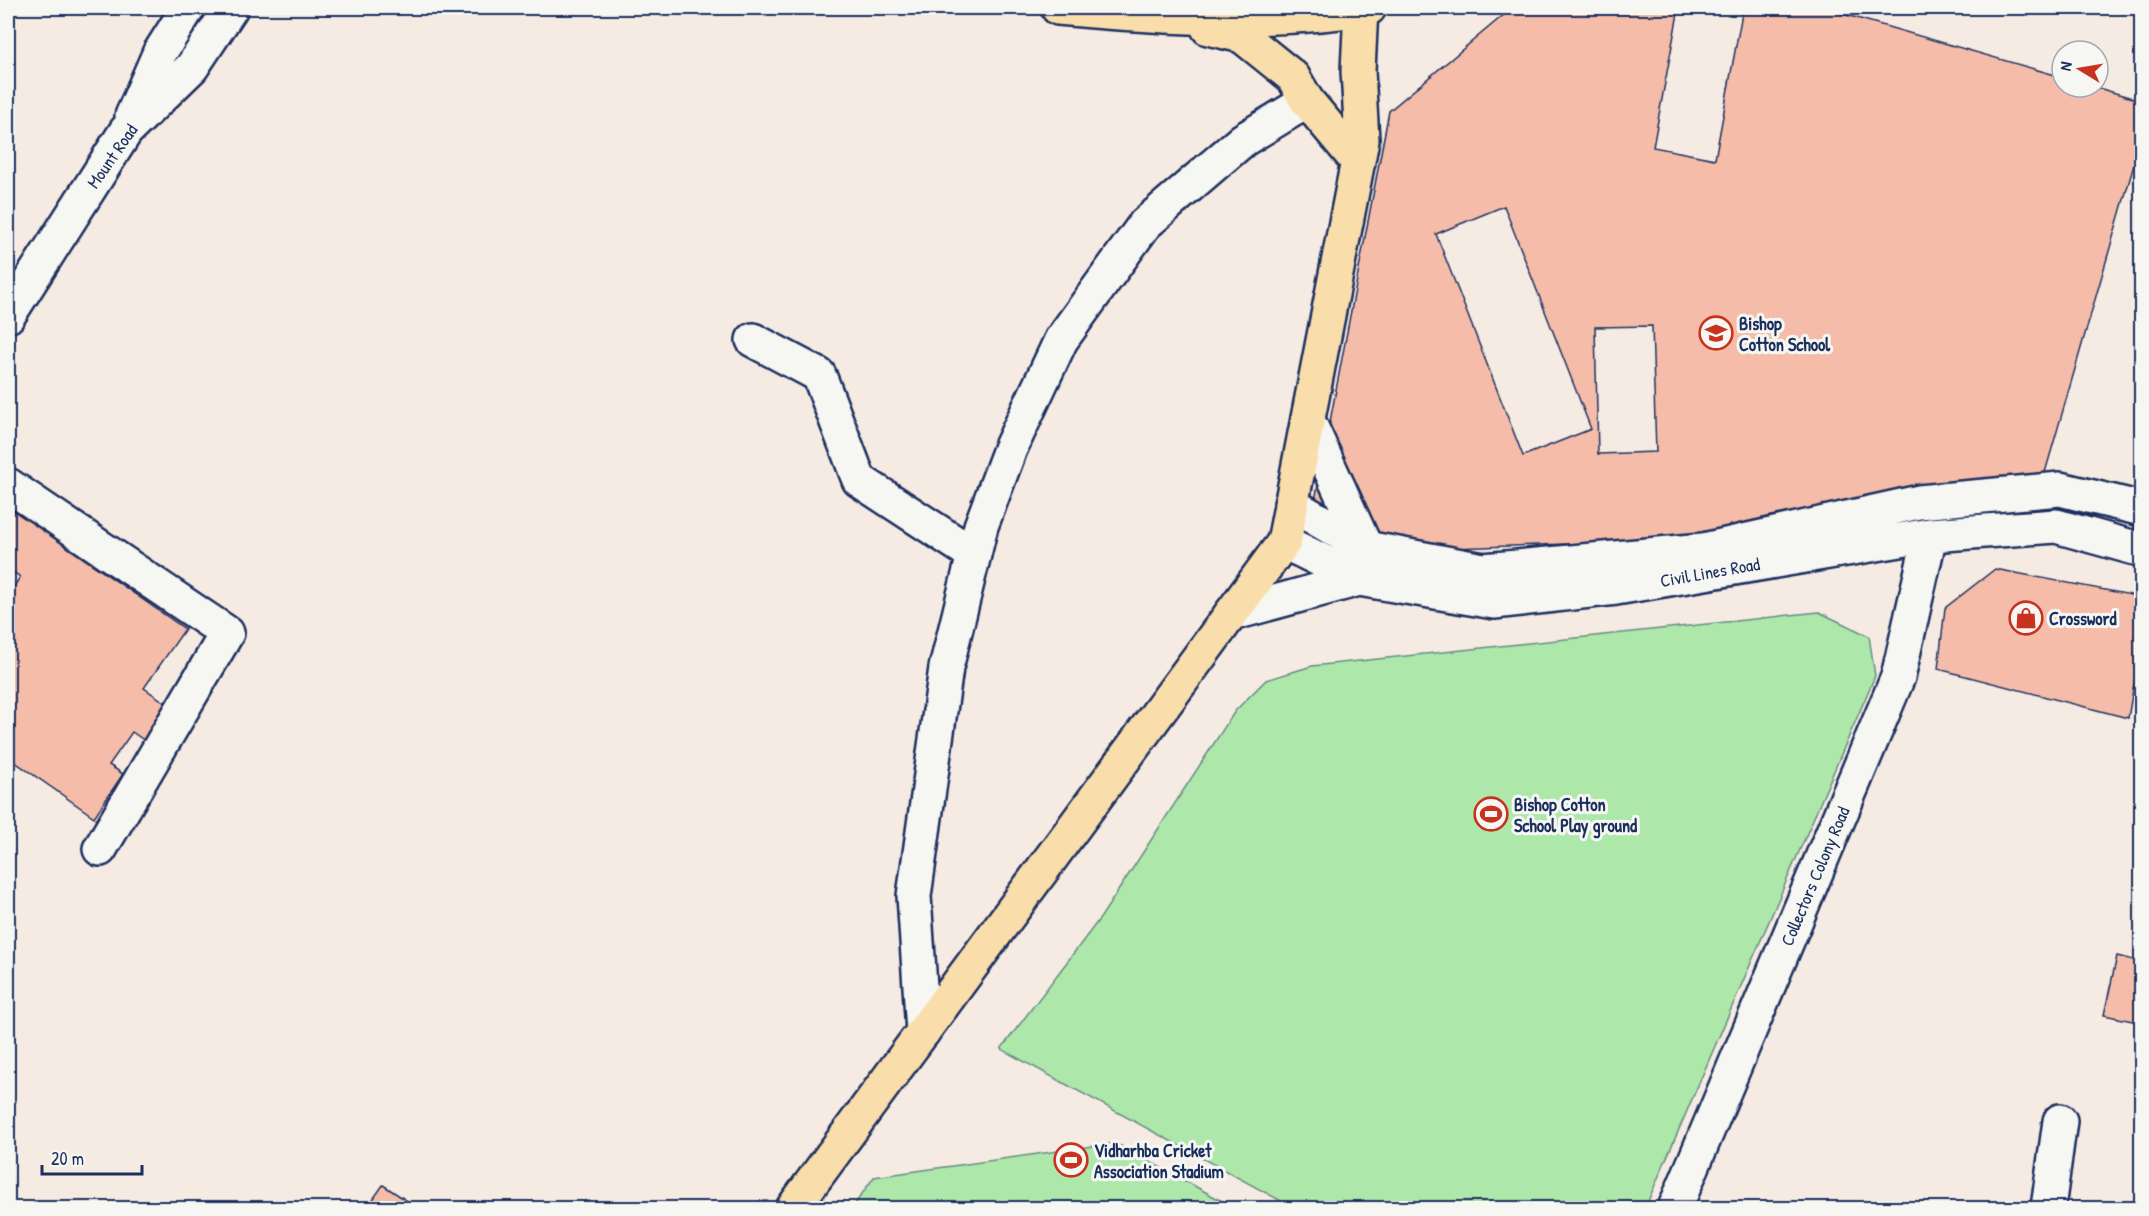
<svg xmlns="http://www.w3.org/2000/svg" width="2149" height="1216" viewBox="0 0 2149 1216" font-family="'Patrick Hand',sans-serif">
<rect width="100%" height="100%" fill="#f6ebe3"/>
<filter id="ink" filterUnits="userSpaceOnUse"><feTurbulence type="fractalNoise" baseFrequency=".0167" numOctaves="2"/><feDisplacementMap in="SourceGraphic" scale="12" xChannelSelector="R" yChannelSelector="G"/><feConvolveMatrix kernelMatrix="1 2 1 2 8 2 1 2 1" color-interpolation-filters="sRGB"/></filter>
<g filter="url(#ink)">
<path fill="#aee7aa" stroke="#648b84" stroke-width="1.5" d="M1819 612 1869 636 1875 676 1645 1208H1294L1001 1049 1101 917 1235 711 1266 680 1312 666Z
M1115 1143 1235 1208H852L874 1177Z"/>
<path fill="#f5bda9" stroke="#1b2f5e" stroke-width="1.5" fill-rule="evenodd" d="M1512 8H2142V137L2029 528 1305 553 1389 111ZM2062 51H2098V87H2062Z
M1679 8H1743L1715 159 1653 147Z
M1822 8H2142V91L2139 100 2095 87H2098V51H2062V77Z
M1504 206 1591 429 1523 456 1436 234Z
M1652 326 1656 452 1598 454 1595 327Z
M8 506 185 629 144 688 169 705 145 741 132 732 109 765 123 774 94 817 8 757V596L20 577 8 568Z
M1995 569 2142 597V638L2128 718 1938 669 1945 608Z
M2117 956 2142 962V1023L2104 1015Z
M383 1185 418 1208H367Z"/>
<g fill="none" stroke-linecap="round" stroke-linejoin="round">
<g stroke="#1b2f5e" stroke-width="38">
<path id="minor" d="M132 116 159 54 188 8
M8 316 126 131 192 67 231 8
M753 340 819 375 859 480 974 555
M1308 420 1366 548
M8 485 227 633 100 849
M1291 504 1366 548 1483 570 1703 550 1919 502 2060 489 2142 509
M1284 542 1359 579 1494 602 1616 588 1930 535 2056 526 2142 550
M1231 614 1359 579
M923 1032 914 896 946 668 981 526 1010 449 1061 340 1145 224 1243 140 1307 101
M1675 1208 1898 677 1930 535
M2048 1208 2060 1121"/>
</g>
<g stroke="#1b2f5e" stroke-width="38">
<path id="major" d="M1058 8C1162 17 1265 25 1369 8
M1208 28 1242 36 1293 77 1307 101 1358 162
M793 1208 1284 542 1362 140 1358 71 1361 8"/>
</g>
<use href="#minor" stroke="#f6f6f2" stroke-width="33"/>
<use href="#major" stroke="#f9deab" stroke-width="33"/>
</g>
</g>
<defs>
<g id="school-ring" transform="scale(1.725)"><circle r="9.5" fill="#f6f6f2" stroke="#c8321e" stroke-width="1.5"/><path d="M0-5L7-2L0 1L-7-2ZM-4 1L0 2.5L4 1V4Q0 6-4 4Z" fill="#c8321e"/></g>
<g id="shop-ring" transform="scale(1.725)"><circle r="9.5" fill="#f6f6f2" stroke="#c8321e" stroke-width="1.5"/><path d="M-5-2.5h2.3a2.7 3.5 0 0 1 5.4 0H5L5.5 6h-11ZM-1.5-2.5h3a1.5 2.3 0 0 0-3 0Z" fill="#c8321e"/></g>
<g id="stadium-ring" transform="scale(1.725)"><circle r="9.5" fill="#f6f6f2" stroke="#c8321e" stroke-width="1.5"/><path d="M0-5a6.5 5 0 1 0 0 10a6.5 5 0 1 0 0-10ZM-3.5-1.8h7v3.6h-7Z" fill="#c8321e"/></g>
</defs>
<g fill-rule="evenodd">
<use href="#school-ring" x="1716" y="333"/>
<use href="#shop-ring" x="2026" y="618"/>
<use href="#stadium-ring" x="1491" y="814"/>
<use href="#stadium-ring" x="1071" y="1160"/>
</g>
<g text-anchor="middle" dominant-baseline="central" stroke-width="6" stroke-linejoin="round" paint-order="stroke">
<g font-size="18" fill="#1b2f5e" stroke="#f6f6f2">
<text transform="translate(112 156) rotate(-55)">Mount Road</text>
<text transform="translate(1710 572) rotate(-10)">Civil Lines Road</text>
<text transform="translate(1815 876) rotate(-67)">Collectors Colony Road</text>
</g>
<g font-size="18" font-weight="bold" fill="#1b2f5e" stroke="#f6f6f2" text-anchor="start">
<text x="1739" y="323">Bishop<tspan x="1739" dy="21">Cotton School</tspan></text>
<text x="2049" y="618">Crossword</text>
<text x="1514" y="804">Bishop Cotton<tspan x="1514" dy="21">School Play ground</tspan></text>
<text x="1094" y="1150">Vidharhba Cricket<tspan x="1094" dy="21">Association Stadium</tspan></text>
</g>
</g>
<rect width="2149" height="1216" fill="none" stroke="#f6f6f2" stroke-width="30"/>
<rect x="15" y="15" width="2119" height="1186" fill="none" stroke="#1b2f5e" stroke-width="2" filter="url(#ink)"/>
<g transform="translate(2080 69) rotate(281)"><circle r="28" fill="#f6f6f2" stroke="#9ea6b7" stroke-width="1.5"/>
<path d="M0-4.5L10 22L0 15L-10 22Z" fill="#c8321e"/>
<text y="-9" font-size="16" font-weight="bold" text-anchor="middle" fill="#1b2f5e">N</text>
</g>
<path d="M42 1165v9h100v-9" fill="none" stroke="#1b2f5e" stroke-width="3"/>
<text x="51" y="1165" font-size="18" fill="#1b2f5e" stroke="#f6f6f2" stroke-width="4.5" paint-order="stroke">20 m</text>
</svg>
